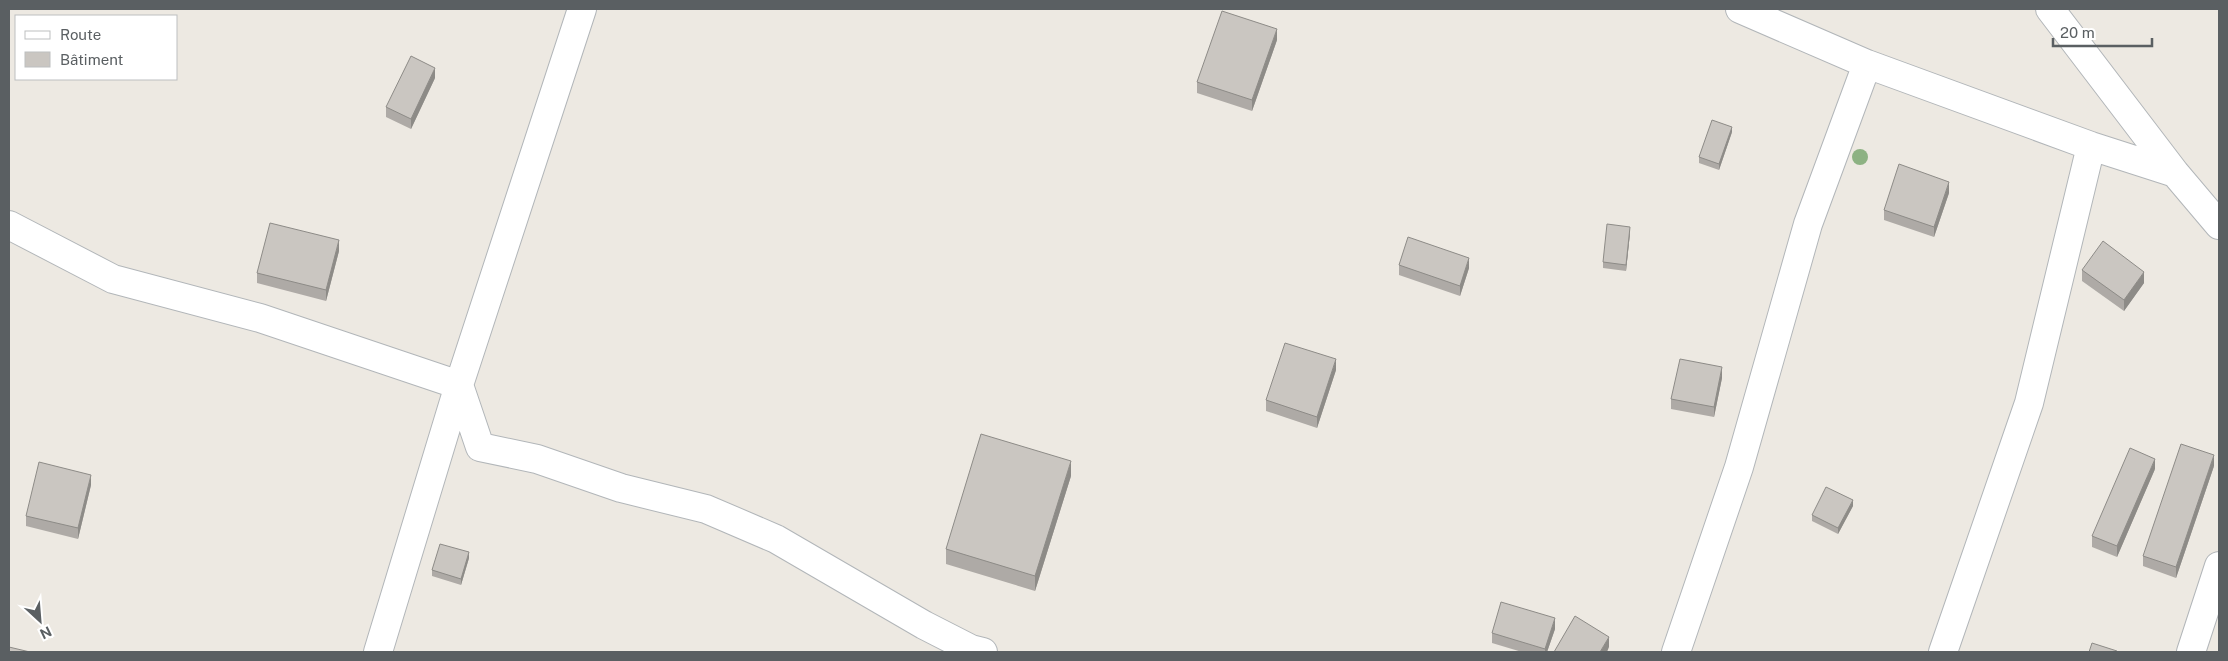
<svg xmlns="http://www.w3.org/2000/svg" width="2228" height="661" viewBox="0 0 2228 661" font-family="'Public Sans',sans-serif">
<rect width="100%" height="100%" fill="#ede9e2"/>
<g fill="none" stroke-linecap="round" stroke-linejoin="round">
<g stroke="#b2b6b9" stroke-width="30">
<path id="minor" d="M1740 9 1867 64 2091 146 2175 173
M2050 9 2175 173 2219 225
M9 225 113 279 260 318 459 385 480 447 537 459 621 488 706 509 776 539 924 625 971 649 983 652
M378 652 459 385 582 9
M1676 652 1739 467 1808 224 1867 64
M1943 652 2029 403 2091 146
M2191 652 2219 566"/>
</g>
<use href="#minor" stroke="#fff" stroke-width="28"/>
</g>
<circle fill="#8db283" cx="1860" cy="157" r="8"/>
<path fill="#aeaaa6" d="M1277 40 1252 111 1197 93V82Z
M435 78 411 129 386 117V107Z
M1732 132 1719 170 1699 163V157Z
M1949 193 1934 237 1884 220V210Z
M1630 233 1626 271 1603 268V262Z
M339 251 326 301 257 283V273Z
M1399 265 1469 268 1460 296 1399 275Z
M2082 270 2144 283 2124 311 2082 281Z
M1336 370 1317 428 1266 411V400Z
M1722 378 1714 417 1671 409V399Z
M2214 466 2176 578 2143 566V556Z
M2155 469 2117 557 2092 547V536Z
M1071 476 1035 591 946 564V549Z
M91 485 78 539 26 526V516Z
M1853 506 1838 534 1812 521V515Z
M469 558 461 585 432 576V570Z
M1555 629 1547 652H1522L1492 643V633Z"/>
<path fill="#8d8b87" d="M1277 29V40L1252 111V100Z
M435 68V78L411 129V119Z
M1732 127V132L1719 170V164Z
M1949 182V193L1934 237V227Z
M1630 227V233L1626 271V265Z
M339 240V251L326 301V290Z
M1469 258V268L1460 296V286Z
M2144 272V283L2124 311V300Z
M1336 359V370L1317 428V417Z
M1722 367V378L1714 417V407Z
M2214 455V466L2176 578V567Z
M2155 459V469L2117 557V546Z
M1071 461V476L1035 591V576Z
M91 475V485L78 539V528Z
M1853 500V506L1838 534V528Z
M469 552V558L461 585V579Z
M1555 618V629L1547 652H1545V649Z
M1609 637V647L1607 652H1600Z"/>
<path fill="#cac6c1" stroke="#8d8b87" d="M1222 11 1277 29 1252 100 1197 82Z
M411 56 435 68 411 119 386 107Z
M1712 120 1732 127 1719 164 1699 157Z
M1899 164 1949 182 1934 227 1884 210Z
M270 223 339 240 326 290 257 273Z
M1607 224 1630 227 1626 265 1603 262Z
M1408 237 1469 258 1460 286 1399 265Z
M2103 241 2144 272 2124 300 2082 270Z
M1285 343 1336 359 1317 417 1266 400Z
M1680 359 1722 367 1714 407 1671 399Z
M981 434 1071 461 1035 576 946 549Z
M2181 444 2214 455 2176 567 2143 556Z
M2130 448 2155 459 2117 546 2092 536Z
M39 462 91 475 78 528 26 516Z
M1826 487 1853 500 1838 528 1812 515Z
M440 544 469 552 461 579 432 570Z
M1501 602 1555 618 1545 649 1492 633Z
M1575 616 1609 637 1600 652H1554Z
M2092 643 2117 651 2116 652H2089Z
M9 647 30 652H9Z"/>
<rect width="2228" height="661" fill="none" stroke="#5a5f62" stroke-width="20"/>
<rect x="15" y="15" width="162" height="65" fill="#ffffff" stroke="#bdbfc0"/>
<rect x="25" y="31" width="25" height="8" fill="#ffffff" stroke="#bdbfc0"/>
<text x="60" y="40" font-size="15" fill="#5a5f62">Route</text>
<rect x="25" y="52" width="25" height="15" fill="#cac6c1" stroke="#bdbfc0"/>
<text x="60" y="65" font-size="15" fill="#5a5f62">Bâtiment</text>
<g transform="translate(40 621) rotate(154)" stroke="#ffffff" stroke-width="4" paint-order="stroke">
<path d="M0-4L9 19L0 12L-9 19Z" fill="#5a5f62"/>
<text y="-8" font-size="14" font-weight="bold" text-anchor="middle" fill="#5a5f62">N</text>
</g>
<path d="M2053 38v8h99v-8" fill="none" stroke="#5a5f62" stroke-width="2.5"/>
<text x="2060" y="38" font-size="15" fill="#5a5f62" stroke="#ffffff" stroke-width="4" paint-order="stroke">20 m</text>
</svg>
